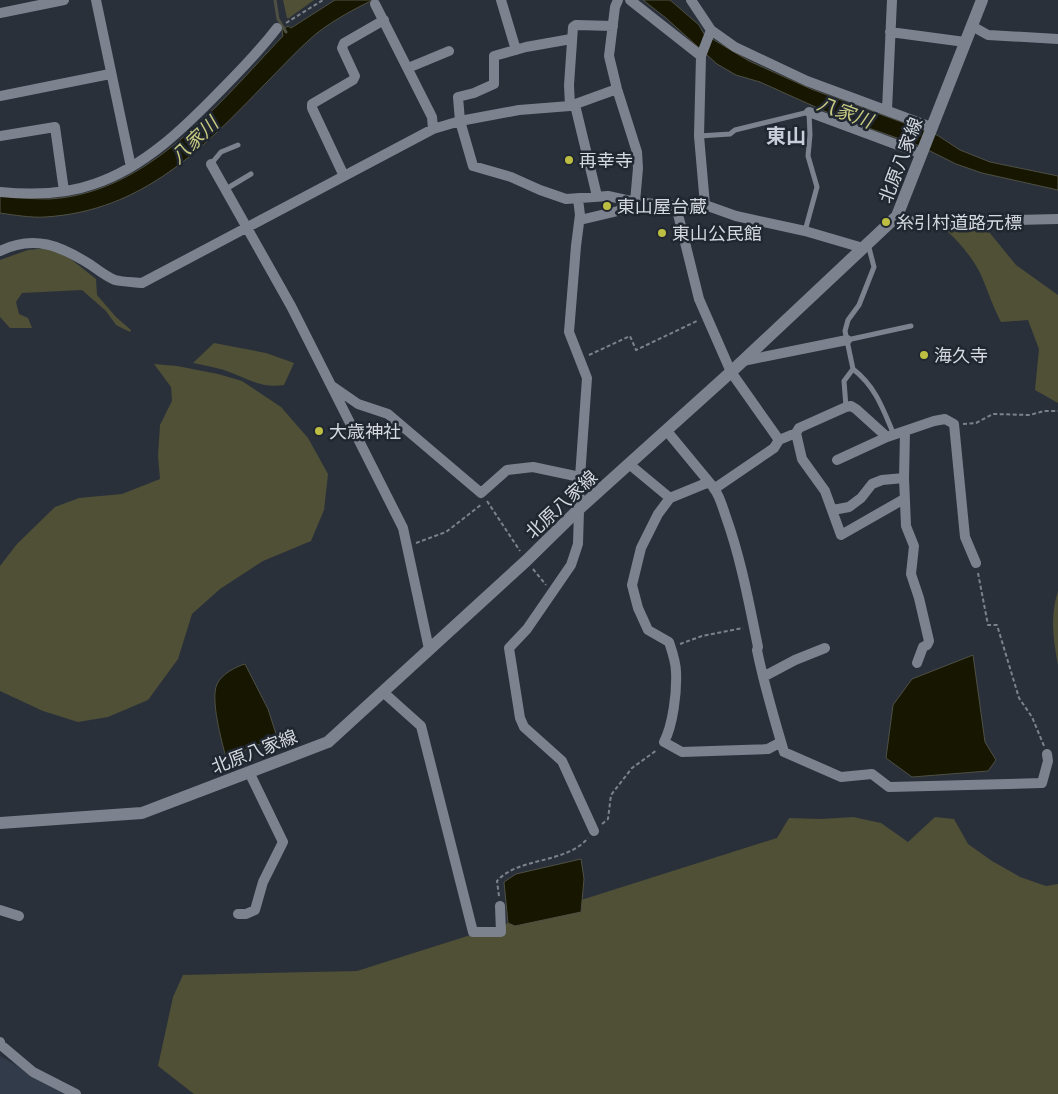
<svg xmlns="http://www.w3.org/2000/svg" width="1058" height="1094" viewBox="0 0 1058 1094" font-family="'Noto Sans','Noto Sans JP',sans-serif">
<rect width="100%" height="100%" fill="#2a303a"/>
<path fill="#313b4a" d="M0 1056 21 1068 65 1094H0Z"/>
<path fill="#4f5036" d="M283 0H314L289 18H287Z
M970 223 989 232 1016 265 1058 295V403L1035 390 1039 349 1028 320 1001 322C993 307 988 291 981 275 973 258 960 243 947 231Z
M48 248 67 256 96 279 97 295 116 317 131 330 130 332 116 325 106 311 82 290 22 293 16 302 19 314 28 318 32 328H10L0 317V260L28 250Z
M214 343 266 353 294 363 284 385C260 389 245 377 224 370 214 367 203 365 193 363Z
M154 364 177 366 218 374 242 381 281 407 308 438 328 474 324 510 311 541 263 561 220 589 192 614 178 659 148 700 108 717 78 722 43 711 0 691V566L17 544 55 507 79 498 122 494 160 479 158 456 160 425 172 401 171 387Z
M1058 591V665C1053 639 1050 616 1058 591Z
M853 817 881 823 908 842 935 817 954 819 968 844 992 861 1020 877 1046 886 1058 884V1094H194L158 1066 173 997 183 975 357 971 777 838 789 818 821 819Z"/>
<path fill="#161601" stroke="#4f5044" d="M335 0H373C354 9 334 20 317 33 299 48 283 66 266 83 202 149 143 211 45 217 31 218 15 215 0 213V195C16 198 33 199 49 199 148 194 220 102 283 36L282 30 288 26 291 28Z
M643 0H670L699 25 704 34 749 61 811 89 937 135 960 150 990 162 1058 176V190L982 173 956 164 920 146 840 118 760 82 736 75 717 64 666 18Z
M973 655 985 742 996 760 988 771 912 777 886 758 893 705 912 679Z
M245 664 268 709 277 737 226 758C222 742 210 700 217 684 222 674 235 667 245 664Z
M581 859 584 879 581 912 515 926 508 923 504 882 516 874Z"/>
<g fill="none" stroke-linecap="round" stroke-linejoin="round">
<path stroke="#4f5044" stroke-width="3" d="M275 0 278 19 286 32"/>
<path stroke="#7c828a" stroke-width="2" stroke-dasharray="4 2.5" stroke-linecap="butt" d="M286 23 323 0
M589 355 630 336 636 350 697 321
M963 424 976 423 993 414 1030 415 1044 411H1058
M487 501 520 551
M416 543 446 532 482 504
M533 569 546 585
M978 573 988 625H997L1019 698 1032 717 1044 746
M680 644 702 636 743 628
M602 824 608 819 611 795 632 768 657 750
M499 896 497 881C518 857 566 864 588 838"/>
<path stroke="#7c838f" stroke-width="5" d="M699 136 730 134 735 130 809 112 810 135 808 156 817 187 805 231
M211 164 221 152 238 145
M226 189 251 174
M847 340 911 326
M853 369C876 387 883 409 894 435
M846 407 844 381 853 369 845 331 848 320 859 305 874 267 868 244"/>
<path stroke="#7c838f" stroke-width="10" d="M96 0 131 167
M501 0 516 50
M630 0 701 56
M691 0 711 30 735 47 807 81 931 127
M375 4 432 117 433 129
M0 13 64 0
M972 26 988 35 1058 39
M890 32 965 42
M571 39 526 47 494 56V84L474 93 458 97 460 121 519 110 570 106 617 89
M408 68 449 51
M0 96 110 74
M575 105 597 196
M570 106 569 85 573 27 576 25 613 26
M887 110 892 0
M809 112 922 154
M0 136 55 127 64 191
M211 164 291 306 403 528 429 649
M344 176 312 108V104L353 80 355 76 342 48 344 43 384 20
M0 192C31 195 64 195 94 184 145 167 185 127 221 90 241 70 260 50 277 28
M578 199 580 215 576 246 569 332 587 378 580 477 578 544 571 565 527 629 509 648 520 718 524 727 562 761 594 831
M705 205 699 136 701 56 711 30
M676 206 699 299 731 372 779 440
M897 216 905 220 916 222 1058 219
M580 220 618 211 635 202 638 168 637 152 617 89 609 56 615 7 618 0
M0 251C34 234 61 246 91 265 98 270 107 277 115 280 123 282 133 282 142 283L433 129 460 121 473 166 511 177 540 190 566 199 608 196 635 202 676 206 705 205 736 216 805 231 863 248
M743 361 847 340
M332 386 358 404 388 414 481 493 507 470 533 467 580 477
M666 430 709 482
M905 432 904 478 906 526 914 546 911 574 919 598 929 641 927 645 923 647 917 663
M796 433 802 459 825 491 841 535 904 499
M837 460 887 437 934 421 945 419 954 424 965 537 976 563
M629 464 670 498
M714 489 774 448 779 440 796 433 799 428 846 407 851 406 856 409 887 437
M833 510 849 507 861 498 872 484 882 480 904 478
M763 677 795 660 825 648
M383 692 421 726 473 932H501L500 906
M781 742 768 749 682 752 664 742C673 725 677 692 676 672 676 662 672 651 669 642L648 630 638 608 632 585 641 548 658 514 670 498 709 482C718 491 722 505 726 517 741 559 749 603 758 647L757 650C764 685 774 718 784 752L841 777 872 774 889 787 1042 783 1048 761 1047 754
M0 910 19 916
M238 914H246L255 910 263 882 283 842 249 772
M0 1042 1 1045 33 1072 76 1094"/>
<path stroke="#7c838f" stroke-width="12" d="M0 823 142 813 328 742 526 561 579 509 731 372 897 216 982 0"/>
</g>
<g fill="#bdbf42" stroke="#212730" stroke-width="2">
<circle cx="569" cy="160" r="5"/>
<circle cx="607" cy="206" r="5"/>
<circle cx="886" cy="222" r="5"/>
<circle cx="662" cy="233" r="5"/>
<circle cx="924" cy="355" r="5"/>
<circle cx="319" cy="431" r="5"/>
</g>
<g text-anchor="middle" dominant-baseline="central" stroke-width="5" stroke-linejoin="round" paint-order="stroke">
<g font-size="18" fill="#d4d8df" stroke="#212730" text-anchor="start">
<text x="579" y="160">再幸寺</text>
<text x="617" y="206">東山屋台蔵</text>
<text x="896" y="222">糸引村道路元標</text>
<text x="672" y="233">東山公民館</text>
<text x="934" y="355">海久寺</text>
<text x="329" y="431">大歳神社</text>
</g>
<g font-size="18" fill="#d4d8df" stroke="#212730">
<text transform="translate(900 160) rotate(-69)">北原八家線</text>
<text transform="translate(561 504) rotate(-43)">北原八家線</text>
<text transform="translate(254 751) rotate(-21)">北原八家線</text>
</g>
<g font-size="19" font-style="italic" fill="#c7ca7f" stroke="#212730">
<text transform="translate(845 112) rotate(20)">八家川</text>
<text transform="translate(194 140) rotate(-44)">八家川</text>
</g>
<g font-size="20" font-weight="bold" fill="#c7cfdb" stroke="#212730">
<text x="786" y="135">東山</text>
</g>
</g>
</svg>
